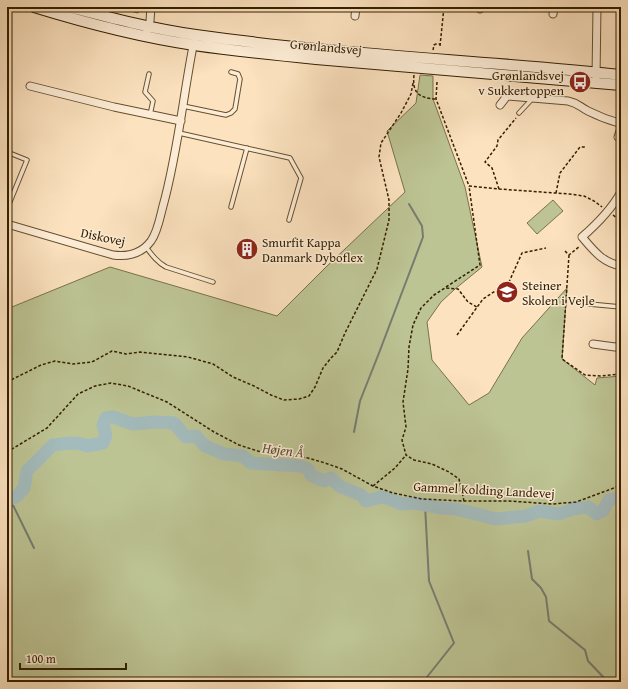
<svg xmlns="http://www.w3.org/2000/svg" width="628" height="689" viewBox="0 0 628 689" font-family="'Gentium Book Plus',serif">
<rect width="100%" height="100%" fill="#fce2bf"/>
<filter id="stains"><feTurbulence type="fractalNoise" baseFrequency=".005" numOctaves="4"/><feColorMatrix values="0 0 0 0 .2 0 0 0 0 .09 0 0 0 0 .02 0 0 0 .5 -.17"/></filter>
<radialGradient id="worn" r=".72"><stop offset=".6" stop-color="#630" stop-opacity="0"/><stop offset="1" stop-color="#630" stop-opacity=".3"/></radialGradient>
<path fill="#bdc494" stroke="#78724a" d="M114 7H141L138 13Z
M420 75 433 76V99L465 187 482 267 455 289 441 302 427 322 432 360 469 405 489 393 522 338 567 288 562 359 595 385 597 378 621 376V682H7V309L110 267 277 316 326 267 405 192 387 131 416 103Z
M553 200 563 211 537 234 527 223Z"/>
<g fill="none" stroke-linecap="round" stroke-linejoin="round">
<path stroke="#767d71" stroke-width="2" d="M354 432 360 401 379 353 423 237 422 226 409 204
M10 499 34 548
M425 505 429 581 454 643 427 677 425 682
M528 551 532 579 541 588 546 597 549 621 585 650 588 661 608 682"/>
<path stroke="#a3bbbc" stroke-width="13" d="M7 499H10L16 497 24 488 27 471 53 445 71 443 82 444 87 446 103 443 106 435 103 425 106 418 113 417 133 424 155 422 174 423 186 437 196 436 205 446 224 454 243 456 251 463 300 466 308 469 311 475 324 481 331 478 339 486 361 495 366 501 381 497 390 499 401 504 414 503 442 508 456 509 496 519 526 516 539 511 559 514 573 509 588 507 597 514 603 511 609 500 621 497"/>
<g stroke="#655030" stroke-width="5.5">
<path id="lane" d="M149 74 145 92 153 101 150 115
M183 106 226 115 231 113 235 109 240 79 238 74 231 72
M519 113 532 99
M179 133 290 158 301 178 289 220
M7 152 27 160 7 209
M231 207 247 148
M146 247C152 255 157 262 166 267L213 282
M589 304 621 307"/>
</g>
<g stroke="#655030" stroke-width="9">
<path id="street" d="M480 9V7
M553 14 554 7
M355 16 356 7
M147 30 150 21 151 7
M596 77 597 7
M30 86 114 107 181 121
M500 105 507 96 568 101C578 103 580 107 588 111 598 116 608 120 619 123L621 126
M621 128 618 137 621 138
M621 192C611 210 597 224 582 237 594 251 602 262 621 266
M7 224 113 255C128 257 142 253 151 241 158 231 160 217 163 206 178 152 183 96 194 41
M593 344 615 347 620 346 621 344"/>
</g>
<g stroke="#331f00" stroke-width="12">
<path id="secondary" d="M34 7C86 23 140 37 194 45 235 51 275 55 316 59L621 85
M69 7C111 18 153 29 196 35 337 55 480 60 621 75"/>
</g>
<path stroke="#331f00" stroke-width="1.5" stroke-dasharray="3 2" stroke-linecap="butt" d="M440 46 444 7
M433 50 434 45 436 44H440
M414 75C412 93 419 98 436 99
M437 82 436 99 469 186 499 189 569 194 584 196 594 201 602 207
M499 189 492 168 485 162 497 146 498 140 516 118
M556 193 560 173 580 147H586
M613 215 621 221
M565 251 569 255 580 246
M569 255 562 359 585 375 600 376 621 374
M446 287 480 265 469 186
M457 335 483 299 509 282 522 253 546 248
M7 382 41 365 55 361 73 364 92 362 112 351 126 354 140 352 188 357 213 364 233 377 254 386 271 395 284 400 299 399 309 396 315 387 323 368 331 358 337 352 345 333 377 269 389 220V200L379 157 381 143 401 113 411 94 413 83
M7 452 47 428 78 394 95 386 111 383 128 386 167 402 214 432 239 445 261 452 308 458 325 463 342 469 373 486 393 493 422 499 464 501H509L552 504 576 502 614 488 621 485
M373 486 395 468 406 455
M464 501 459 479 449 472 432 464 414 460 406 455 402 440 406 427 403 402 408 369 409 347 413 325 421 308 434 295 445 288 458 289 468 302 477 307"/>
<use href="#lane" stroke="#fdecd5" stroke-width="3.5"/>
<use href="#street" stroke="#fdecd5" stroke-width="7"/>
<use href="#secondary" stroke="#fdecd5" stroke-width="10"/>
</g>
<defs>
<g id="bus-disc" transform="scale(1.15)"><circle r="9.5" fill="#8f2418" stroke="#fdecd5"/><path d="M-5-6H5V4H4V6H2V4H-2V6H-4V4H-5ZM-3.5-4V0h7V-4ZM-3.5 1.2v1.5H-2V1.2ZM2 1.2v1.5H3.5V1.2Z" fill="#fff"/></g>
<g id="building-disc" transform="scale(1.15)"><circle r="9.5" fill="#8f2418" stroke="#fdecd5"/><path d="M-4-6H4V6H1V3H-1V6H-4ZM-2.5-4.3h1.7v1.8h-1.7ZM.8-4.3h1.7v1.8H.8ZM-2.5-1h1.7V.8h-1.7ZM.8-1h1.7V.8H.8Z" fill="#fff"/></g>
<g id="school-disc" transform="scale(1.15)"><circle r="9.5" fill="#8f2418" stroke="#fdecd5"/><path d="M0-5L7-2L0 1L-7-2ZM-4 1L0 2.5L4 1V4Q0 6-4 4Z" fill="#fff"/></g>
</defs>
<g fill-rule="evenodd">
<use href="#bus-disc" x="580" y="82"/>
<use href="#building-disc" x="247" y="249"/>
<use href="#school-disc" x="507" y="292"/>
</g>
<g text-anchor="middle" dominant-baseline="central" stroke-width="3" stroke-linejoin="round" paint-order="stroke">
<g font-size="13" fill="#331f00" stroke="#fdecd5">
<text transform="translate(326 47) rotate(5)">Grønlandsvej</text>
<text transform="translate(103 237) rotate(12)">Diskovej</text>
<text transform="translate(484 490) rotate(3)">Gammel Kolding Landevej</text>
</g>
<g font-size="13" fill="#331f00" stroke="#fdecd5" text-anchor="start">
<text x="564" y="75" text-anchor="end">Grønlandsvej<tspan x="564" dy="15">v Sukkertoppen</tspan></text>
<text x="262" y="242">Smurfit Kappa<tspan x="262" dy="15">Danmark Dyboflex</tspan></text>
<text x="522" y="285">Steiner<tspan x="522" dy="15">Skolen i Vejle</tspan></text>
</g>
<g font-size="14" font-style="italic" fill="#554e38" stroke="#fdecd5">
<text transform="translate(283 450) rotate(7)">Højen Å</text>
</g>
</g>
<rect width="628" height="689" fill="none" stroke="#fce2bf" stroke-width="24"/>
<rect x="8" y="8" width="612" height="673" fill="none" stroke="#331f00" stroke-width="2"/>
<rect x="12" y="12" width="604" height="665" fill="none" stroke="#331f00"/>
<path d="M20 663v6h106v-6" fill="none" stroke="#331f00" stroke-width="2"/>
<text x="26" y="663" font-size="12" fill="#331f00" stroke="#fdecd5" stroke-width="3" paint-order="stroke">100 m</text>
<rect width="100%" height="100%" filter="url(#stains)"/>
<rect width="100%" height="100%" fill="url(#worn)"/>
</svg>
